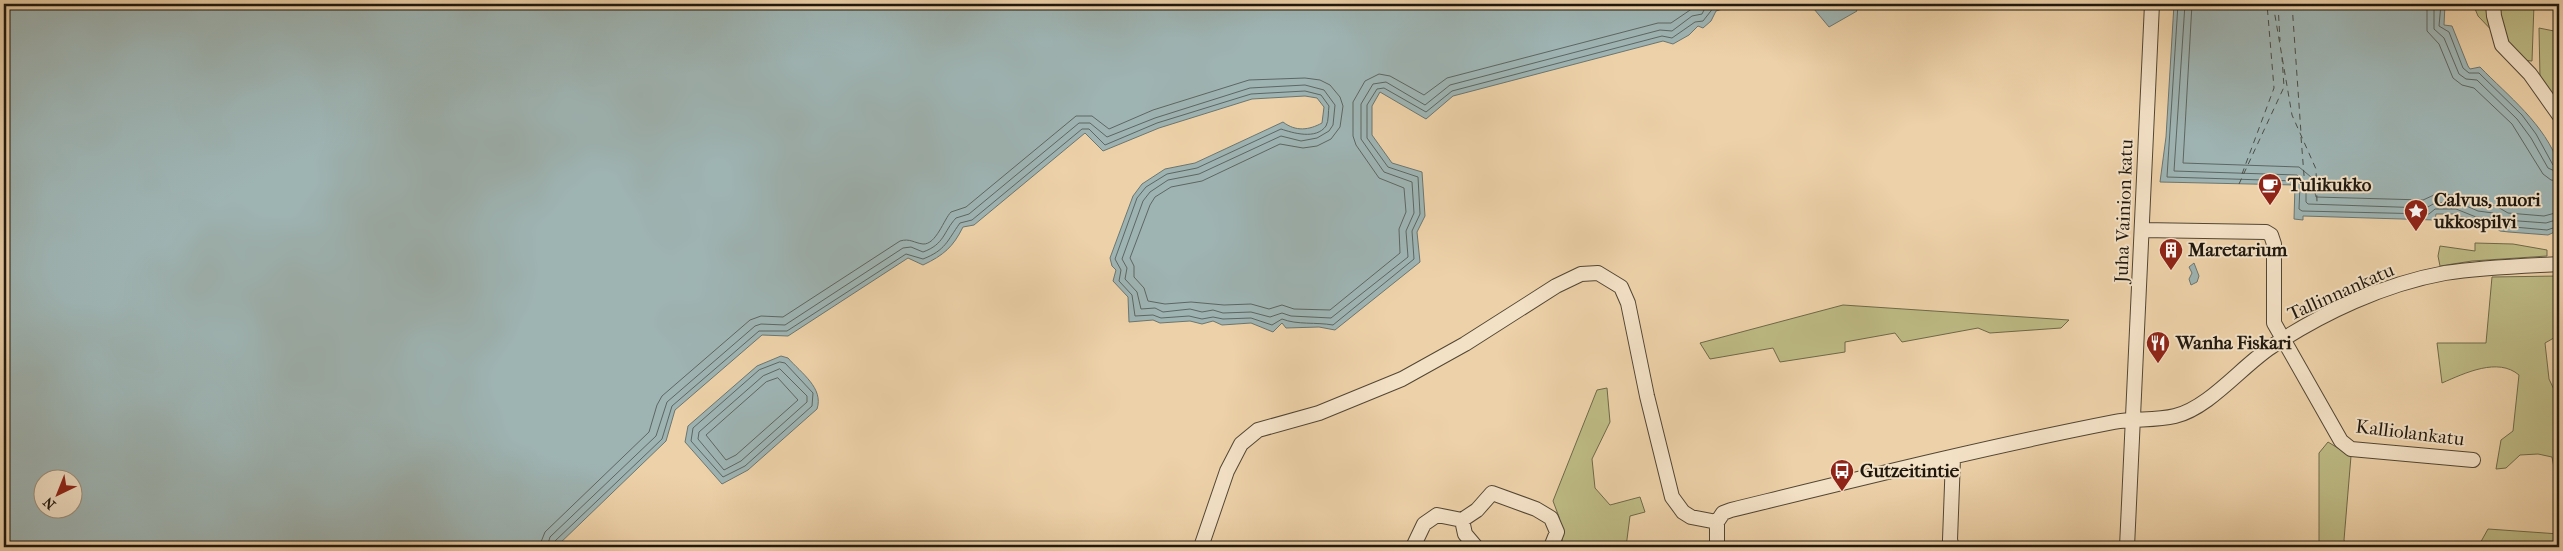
<svg xmlns="http://www.w3.org/2000/svg" width="2563" height="551" viewBox="0 0 2563 551" font-family="'IM FELL French Canon',serif">
<rect width="100%" height="100%" fill="#edd1a8"/>
<filter id="stains"><feTurbulence type="fractalNoise" baseFrequency=".004" numOctaves="4"/><feColorMatrix values="0 0 0 0 .2 0 0 0 0 .09 0 0 0 0 .02 0 0 0 .5 -.17"/></filter>
<radialGradient id="worn" r=".72"><stop offset=".6" stop-color="#630" stop-opacity="0"/><stop offset="1" stop-color="#630" stop-opacity=".3"/></radialGradient>
<path fill="#bdba84" stroke="#6e694a" d="M2473 4H2534L2532 61 2520 60 2478 16Z
M2539 28 2559 32V106L2540 78Z
M2475 243 2513 244 2547 250V256L2472 261 2440 266 2438 256 2440 246 2475 251Z
M2559 276V335L2545 343 2549 379 2559 400V494L2552 457 2538 454 2520 455 2506 468 2496 469 2501 440 2513 431 2519 375C2498 357 2465 373 2442 383L2437 343H2486L2492 277Z
M1843 305 2069 320 2061 328 1990 333 1978 328 1902 342 1895 333 1845 342V352L1780 362 1773 348 1710 359 1700 343Z
M1607 388 1610 422 1592 459 1595 488 1610 505 1640 497 1645 512 1630 516 1626 547H1563L1559 517 1553 501 1597 390Z
M2328 442 2351 456 2344 540 2347 547H2319V453Z
M2488 529 2559 534V547H2478Z"/>
<path fill="#9eb4b3" stroke="#6b7671" fill-rule="evenodd" d="M4 4H1739L1716 11 1711 21 1703 28 1698 26 1689 35 1673 44 1663 41 1453 96 1426 119 1380 92 1372 106V135L1392 163 1422 172 1425 216 1417 232 1420 262 1335 330 1319 327 1286 328 1282 323 1273 332 1251 323 1222 325 1213 321 1202 324 1190 321 1160 323 1153 320 1129 322 1128 297 1113 281 1116 270 1112 266 1110 258 1133 196 1142 184 1165 169 1195 163 1283 122C1296 132 1309 130 1322 123L1324 107 1317 98 1305 96 1252 99 1159 128 1103 151 1085 133 974 225 963 227C953 247 944 255 923 265L908 258 788 336 762 335 675 410 666 441 556 547H4ZM72 478V508H42V478Z
M1806 4H1853L1857 11 1829 27 1814 9Z
M2174 4H2445L2444 25 2452 26 2468 66 2470 69 2480 67C2508 96 2545 124 2559 165 2562 175 2560 217 2559 230L2548 235 2509 232 2500 231 2489 223 2458 216 2457 214H2436L2435 220 2303 216V220L2294 219 2295 185 2160 182 2166 137Z
M2194 263 2199 276 2197 282 2191 285 2189 279 2192 273 2189 267Z
M781 356 788 358C801 373 824 388 817 409L748 470 722 484 685 442 688 426 757 366Z"/>
<g fill="none" stroke-linecap="round" stroke-linejoin="round">
<path stroke="#5e6661" stroke-width="1" d="M2178 4 2167 177 2296 181 2300 185 2299 209 2302 211 2429 214 2435 209H2456L2476 217 2491 219 2503 226 2547 230 2559 226
M2185 4 2174 171 2297 175 2306 183V202L2308 204 2426 208 2435 203 2457 202 2478 211 2493 213 2505 220 2546 223 2559 219
M2192 4 2183 163 2299 167 2311 177 2316 197 2423 200 2434 195H2457L2479 203 2496 206 2508 213 2544 216 2559 212
M2427 4V31L2439 44 2453 78 2462 85 2474 88 2512 124 2543 174 2551 180 2559 181
M2434 4V29L2444 38 2459 74 2466 79 2477 80 2517 119 2531 138 2548 168 2559 173
M2441 4 2439 26 2449 32 2463 68 2469 73H2479L2522 115 2536 134 2553 165 2559 167
M780 362 785 363 813 393 812 406 745 466 723 477 691 441 693 428 759 370Z
M780 369 807 396V402L741 461 724 470 698 439 699 432 763 376Z
M778 378 798 400 736 455 726 460 706 435 766 382Z
M539 547 545 532 649 432 657 405 662 396 750 320 761 316 783 317 900 241C910 238 914 243 923 244 936 245 944 219 951 212L966 207 1076 116H1092L1109 129 1153 110 1249 80 1305 78 1320 80 1330 85 1340 97 1343 106 1340 127 1331 139 1317 146 1303 148 1280 144 1202 181 1171 187 1155 197 1150 205 1130 258 1134 266V277L1144 288 1148 301 1165 304 1191 302 1224 305 1251 304 1269 309 1282 305 1294 309 1330 310 1400 253 1399 229 1406 212 1404 188 1379 178 1356 145 1353 136V102L1365 81 1379 74 1390 76 1424 95 1447 78 1658 23H1671L1699 4
M547 547 550 537 656 436 667 402 755 326 761 324 785 325 903 248 911 247 923 252C945 244 943 232 956 218L969 214 1079 123H1090L1107 137 1155 118 1250 88 1305 85 1324 90 1335 105 1333 125 1329 131 1317 138 1301 141 1281 136 1199 174 1168 180 1150 192 1143 201 1122 259 1127 268 1125 279 1137 292 1141 309 1155 308 1163 312 1190 309 1202 312 1213 310 1223 313 1251 312 1270 317 1282 313 1291 316 1331 318 1408 257 1406 231 1414 213 1412 182 1384 172 1361 139V104L1373 84 1386 82 1425 105 1450 85 1660 30 1672 31 1692 16 1702 14 1707 4
M553 547 555 541 662 439 672 406 759 331H787L906 254 923 259C946 250 947 241 960 223L972 220 1082 129H1089L1105 145 1157 123 1251 94 1305 91 1321 95 1329 106C1328 111 1329 121 1326 126 1316 140 1293 133 1281 129L1197 168 1167 174 1146 187 1137 198 1115 259 1121 270 1119 281 1132 295 1135 316 1153 315 1161 318 1189 316 1202 319 1213 317 1223 319 1251 318 1272 325 1282 319C1297 325 1316 322 1333 325L1414 259 1412 231 1420 214 1418 177 1388 167 1367 138V105L1377 89 1384 88 1426 112 1452 91 1662 36 1672 38 1695 22 1703 21 1714 7 1728 4"/>
<path stroke="#4b4f48" stroke-width="1" stroke-dasharray="6 5" stroke-linecap="butt" d="M2273 4 2292 115 2316 169 2317 202
M2278 4 2280 41
M2292 4 2301 133
M2301 137 2305 188
M2242 174 2274 88 2267 4
M2239 184 2284 87 2282 57"/>
<g stroke="#524635" stroke-width="16">
<path id="minor" d="M2493 4 2494 16 2502 45 2530 74 2559 115
M2142 230 2266 232 2271 235 2274 244V323L2341 441 2351 449 2473 460
M1717 522 1723 513 1731 510C1858 479 1986 447 2114 422 2134 418 2155 421 2175 416 2209 408 2242 366 2271 347 2322 313 2384 284 2445 273 2483 267 2521 266 2559 264
M1201 547 1227 471 1241 444 1258 430 1319 413 1402 379 1465 344 1556 286 1581 274 1598 273 1621 287 1628 303 1647 396 1672 497 1683 512 1691 517 1717 522
M1413 547 1424 524 1437 515 1462 520
M1476 547 1465 534 1462 520 1477 510 1492 493 1536 509 1551 518 1557 532 1551 547
M1717 547V522
M1952 547 1950 540 1953 458
M2127 547 2152 4"/>
</g>
<use href="#minor" stroke="#f3e1c6" stroke-width="14"/>
</g>
<defs>
<g id="cafe-pin" transform="scale(1.25)"><path d="M0 17L-7.5 6A9.5 9.5 0 1 1 7.5 6Z" fill="#8f2418" stroke="#f3e1c6"/><path d="M-5.5-4.5H6V0H3Q3 3.5 0 3.5H-2.5Q-5.5 3.5-5.5 0ZM3-3.2v2h1.7v-2ZM-6 4.5H4V6H-6Z" fill="#fff"/></g>
<g id="sight-pin" transform="scale(1.25)"><path d="M0 17L-7.5 6A9.5 9.5 0 1 1 7.5 6Z" fill="#8f2418" stroke="#f3e1c6"/><path d="M0-6L1.8-2.2L6-1.7L2.9 1.2L3.7 5.4L0 3.3L-3.7 5.4L-2.9 1.2L-6-1.7L-1.8-2.2Z" fill="#fff"/></g>
<g id="building-pin" transform="scale(1.25)"><path d="M0 17L-7.5 6A9.5 9.5 0 1 1 7.5 6Z" fill="#8f2418" stroke="#f3e1c6"/><path d="M-4-6H4V6H1V3H-1V6H-4ZM-2.5-4.3h1.7v1.8h-1.7ZM.8-4.3h1.7v1.8H.8ZM-2.5-1h1.7V.8h-1.7ZM.8-1h1.7V.8H.8Z" fill="#fff"/></g>
<g id="restaurant-pin" transform="scale(1.25)"><path d="M0 17L-7.5 6A9.5 9.5 0 1 1 7.5 6Z" fill="#8f2418" stroke="#f3e1c6"/><path d="M-5-6h1v4h1v-4h1v4h1v-4h1v5L-1.5 .5V6h-2V.5L-5-1ZM5-6V6H3V1.5H1.5Q1.5-4 5-6Z" fill="#fff"/></g>
<g id="bus-pin" transform="scale(1.25)"><path d="M0 17L-7.5 6A9.5 9.5 0 1 1 7.5 6Z" fill="#8f2418" stroke="#f3e1c6"/><path d="M-5-6H5V4H4V6H2V4H-2V6H-4V4H-5ZM-3.5-4V0h7V-4ZM-3.5 1.2v1.5H-2V1.2ZM2 1.2v1.5H3.5V1.2Z" fill="#fff"/></g>
</defs>
<g fill-rule="evenodd">
<use href="#cafe-pin" x="2270" y="185"/>
<use href="#sight-pin" x="2416" y="211"/>
<use href="#building-pin" x="2171" y="250"/>
<use href="#restaurant-pin" x="2158" y="343"/>
<use href="#bus-pin" x="1842" y="471"/>
</g>
<g text-anchor="middle" dominant-baseline="central" stroke-width="4" stroke-linejoin="round" paint-order="stroke">
<g font-size="19" font-weight="bold" fill="#1f180f" stroke="#f3e1c6" text-anchor="start">
<text x="2288" y="185">Tulikukko</text>
<text x="2434" y="200">Calvus, nuori<tspan x="2434" dy="22">ukkospilvi</tspan></text>
<text x="2188" y="250">Maretarium</text>
<text x="2176" y="343">Wanha Fiskari</text>
<text x="1860" y="471">Gutzeitintie</text>
</g>
<g font-size="19" fill="#1f180f" stroke="#f3e1c6">
<text transform="translate(2124 211) rotate(-88)">Juha Vainion katu</text>
<text transform="translate(2341 292) rotate(-24)">Tallinnankatu</text>
<text transform="translate(2410 433) rotate(7)">Kalliolankatu</text>
</g>
</g>
<rect width="2563" height="551" fill="none" stroke="#edd1a8" stroke-width="20"/>
<rect x="5" y="5" width="2553" height="541" fill="none" stroke="#1f180f" stroke-width="2.5"/>
<rect x="10" y="10" width="2543" height="531" fill="none" stroke="#1f180f"/>
<g transform="translate(58 494) rotate(223)"><circle r="24" fill="#f3e1c6" stroke="#9e917d"/>
<path d="M0-4L9 19L0 12L-9 19Z" fill="#8f2418"/>
<text y="-8" font-size="14" font-weight="bold" text-anchor="middle" fill="#1f180f">N</text>
</g>
<rect width="100%" height="100%" filter="url(#stains)"/>
<rect width="100%" height="100%" fill="url(#worn)"/>
</svg>
